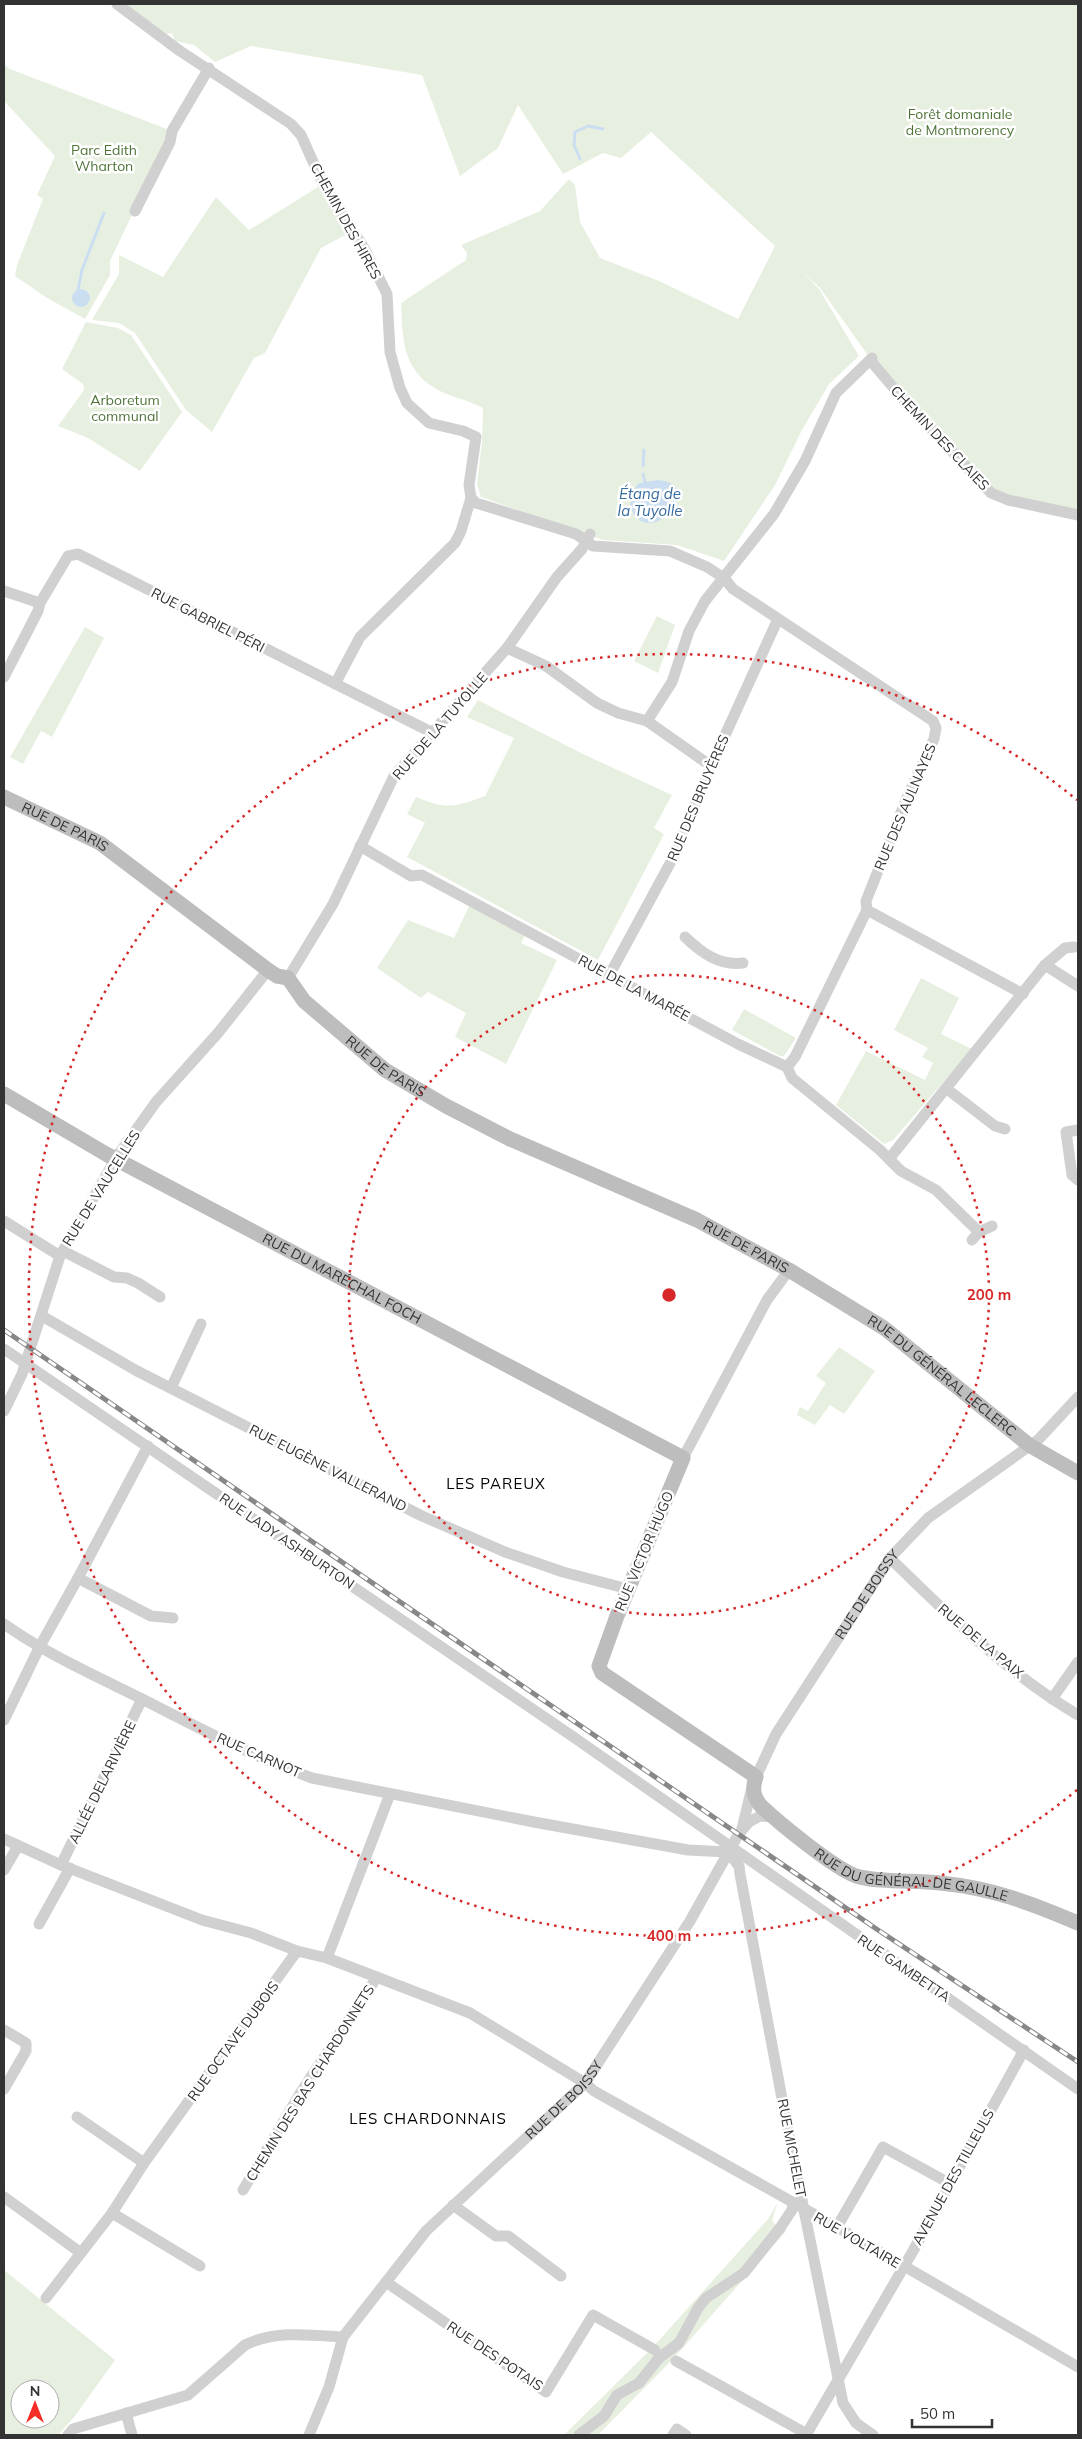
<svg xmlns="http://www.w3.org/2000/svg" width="1082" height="2439" viewBox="0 0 1082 2439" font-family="Mulish,sans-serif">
<rect width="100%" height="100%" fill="#fff"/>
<path fill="#e7f0e0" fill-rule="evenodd" d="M117 4H1078V516L1000 497 877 368 820 288 802 271 819 289 859 356 829 384 802 430 775 485 724 561 677 545 603 540 481 497 477 484 482 442 483 408C468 400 450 397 436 389 401 368 403 338 401 303L466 260 467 253 461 245 540 211 569 179 575 185 580 222 600 258 659 281 738 319 775 246 651 132 621 158 603 153 563 174 518 105 498 148 460 176 422 75 251 46 215 62 194 45 175 41 172 33 158 36Z
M4 64 10 69 172 131 110 261V275L85 319 47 298 15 276 17 265 43 199 37 195 55 156 4 101Z
M318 187 349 233 321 248 265 353 254 358 212 432 186 410 135 333 119 323 92 320 119 274V255L163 277 216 197 249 230Z
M86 322 118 328 131 335 182 412 140 471 88 438 58 426 84 390 83 384 62 369Z
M657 616 675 625 658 673 634 661Z
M85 627 104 638 52 737 41 731 23 764 10 757Z
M478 700 583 754 672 795 654 828 664 834 598 960 407 857 425 823 407 814 416 797C447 810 455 807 485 796L514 738 467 717Z
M470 904 526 933 521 943 557 960 506 1064 455 1037 466 1013 428 992 421 998 377 968 408 920 454 938Z
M921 978 959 998 941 1034 972 1049 893 1140 884 1144 836 1105 866 1051 925 1080 933 1063 922 1057 928 1048 894 1030Z
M744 1009 796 1038 784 1056H780L732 1030Z
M839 1347 875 1371 844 1414 830 1405 815 1425 797 1415 800 1407 808 1411 826 1383 816 1376Z
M778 2202 772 2220 777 2227 787 2230 673 2359 598 2435H564L652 2348 768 2219Z
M4 2270 115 2360 75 2416 58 2435H4ZM20 2389H50V2419H20Z"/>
<path fill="#cbdef1" d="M72 298a9 9 0 1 1 18 0a9 9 0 1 1-18 0Z
M657 480C669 481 678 484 680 498 675 504 669 514 662 519 637 534 619 502 639 483Z"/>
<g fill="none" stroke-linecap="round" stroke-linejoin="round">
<path stroke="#cbdef1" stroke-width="3" d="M580 159 574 145 575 132 588 126 603 129
M78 290 82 270 104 213
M643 466 644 450
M643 474 645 482"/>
<g stroke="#d0d0d0" stroke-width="11">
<path d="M117 4 180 51 291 124 301 135 323 184 364 248 387 294 390 352 400 388 407 403 429 423 463 431 476 437 469 485 471 498 461 531 455 543 360 637 335 684"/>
<path d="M135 211 170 142 172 131 209 68"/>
<path d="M870 360 903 399 991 493 1008 500 1078 515"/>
<path d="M471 498 476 503 576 534 593 546 670 551 707 567 724 578 733 589 933 721 936 728 934 739 908 795 866 901 867 910 1023 994"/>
<path d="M4 591 40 603"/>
<path d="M507 648 546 666 597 703 618 713 647 721 711 766"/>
<path d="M4 677 38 611 40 603 68 556 78 554 431 732"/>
<path d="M647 721 672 682 689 631 705 601 774 514 805 461 836 393 872 358"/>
<path d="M360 846 411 876 422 875 738 1044 787 1067 792 1078 880 1150 901 1171 936 1190 979 1232"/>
<path d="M685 937C702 953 719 966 743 963"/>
<path d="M1045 965 1078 986"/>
<path d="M610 974 674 856 711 766 778 619"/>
<path d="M288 978 333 904 394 776 507 648 557 577 582 549 590 534"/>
<path d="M787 1067 795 1057 867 910"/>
<path d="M947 1089 995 1126 1005 1129"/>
<path d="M1078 1130 1066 1132 1072 1175 1078 1180"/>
<path d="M889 1159 1045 965 1065 948 1074 947"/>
<path d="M4 1221 60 1256"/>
<path d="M972 1240 979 1232 992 1226"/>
<path d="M63 1251 114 1277 127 1278 138 1283 160 1297"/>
<path d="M42 1316 137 1371 422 1516 505 1552 563 1572 628 1589"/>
<path d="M4 1349 572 1736 1078 2089"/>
<path d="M171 1388 201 1324"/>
<path d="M4 1411 22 1374 60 1256 116 1158 156 1102 218 1033 268 970"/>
<path d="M683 1458 767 1300 789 1270"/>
<path d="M890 1558C948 1615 1008 1674 1078 1715"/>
<path d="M78 1578 151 1616 173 1618"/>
<path d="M4 1624C48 1655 96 1676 144 1700 199 1728 254 1757 312 1778L534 1822 688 1850 728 1852"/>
<path d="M1052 1699 1078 1662"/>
<path d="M4 1720 39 1648 78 1578 148 1446"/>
<path id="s1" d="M756 1777 776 1734 890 1558 928 1518 1038 1440 1078 1397"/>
<path d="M742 1829 752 1787"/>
<path d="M4 1839 61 1865 202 1920 251 1933 297 1951"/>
<path d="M728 1852 739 1866 740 1874 789 2136 843 2403 856 2423 873 2435"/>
<path d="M61 1865 142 1699"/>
<path d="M4 1870 18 1846"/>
<path d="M39 1924 70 1868"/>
<path d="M327 1958 470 2013 585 2083 594 2091 837 2227 1078 2367"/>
<path d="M4 2030 26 2043V2051L4 2089"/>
<path d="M77 2117 144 2163"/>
<path d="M243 2190 301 2092 377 1977"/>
<path d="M4 2197 81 2253"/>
<path d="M453 2205 496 2236H508L561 2276"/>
<path d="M112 2213 200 2266"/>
<path d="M837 2227 883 2147 949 2183"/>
<path d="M386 2282 546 2392 593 2315 655 2350"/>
<path d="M46 2298 112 2213 144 2163 297 1951 327 1958 390 1794"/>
<path d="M676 2361 807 2434"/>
<path d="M126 2413 132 2435"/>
<path d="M68 2435 73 2429 188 2395 245 2345C275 2330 311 2335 343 2337"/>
<path id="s2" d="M309 2435 329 2387 343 2337 426 2231 585 2083 690 1921 738 1835 749 1822 760 1816 775 1817"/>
<path d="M579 2435 604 2416 617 2395 639 2383 659 2358 679 2343 698 2308 706 2298 744 2273 780 2228 792 2210 793 2203"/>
<path d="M673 2435 677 2429 686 2435"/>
<path d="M806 2435 913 2251 1024 2050"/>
</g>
<g stroke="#bdbdbd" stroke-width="15">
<path id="s3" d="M4 797 100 843 268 970 277 976 288 978 304 1001 385 1070 446 1106 510 1139 697 1220 789 1270 884 1328 1029 1445 1078 1473"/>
<path id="s4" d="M4 1094 106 1154 683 1458 617 1616 599 1666 602 1673 752 1774 756 1777C752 1788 753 1797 761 1806 779 1823 834 1868 856 1876 880 1883 914 1880 940 1883 992 1888 1031 1903 1078 1923"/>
</g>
<g stroke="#888" stroke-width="5">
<path id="rail" d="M4 1330 878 1930 1078 2062"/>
</g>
<use href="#rail" stroke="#fff" stroke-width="3" stroke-dasharray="9" stroke-linecap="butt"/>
</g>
<g fill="none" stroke="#d62828" stroke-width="2.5" stroke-dasharray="2.5 5">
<circle cx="669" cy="1295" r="320"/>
<path d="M1077 1790A641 641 0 1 1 1077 800"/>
</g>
<g text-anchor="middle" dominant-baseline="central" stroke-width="5" stroke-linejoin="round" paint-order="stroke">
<g font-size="14" fill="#4f743a" stroke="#fff">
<text x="960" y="114">Forêt domaniale<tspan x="960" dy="16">de Montmorency</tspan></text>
<text x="104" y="150">Parc Edith<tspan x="104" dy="16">Wharton</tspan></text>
<text x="125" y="400">Arboretum<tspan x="125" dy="16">communal</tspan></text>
</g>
<g font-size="14" fill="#333" stroke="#fff">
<text transform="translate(346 221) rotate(61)">CHEMIN DES HIRES</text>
<text transform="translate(940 438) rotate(47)">CHEMIN DES CLAIES</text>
<text transform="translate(208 620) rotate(27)">RUE GABRIEL PÉRI</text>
<text transform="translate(440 726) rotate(-49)">RUE DE LA TUYOLLE</text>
<text transform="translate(698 798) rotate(-67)">RUE DES BRUYÈRES</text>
<text transform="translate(905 807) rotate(-67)">RUE DES AULNAYES</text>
<text stroke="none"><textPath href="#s3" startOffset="68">RUE DE PARIS</textPath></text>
<text transform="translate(634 988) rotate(28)">RUE DE LA MARÉE</text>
<text stroke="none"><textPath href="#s3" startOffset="472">RUE DE PARIS</textPath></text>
<text transform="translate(101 1188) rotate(-58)">RUE DE VAUCELLES</text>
<text stroke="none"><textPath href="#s3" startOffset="876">RUE DE PARIS</textPath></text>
<text stroke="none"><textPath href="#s4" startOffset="385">RUE DU MARÉCHAL FOCH</textPath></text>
<text stroke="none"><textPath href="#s3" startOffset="1111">RUE DU GÉNÉRAL LECLERC</textPath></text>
<text transform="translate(328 1468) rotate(27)">RUE EUGÈNE VALLERAND</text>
<text transform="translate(287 1541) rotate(34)">RUE LADY ASHBURTON</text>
<text transform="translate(644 1551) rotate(-67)">RUE VICTOR HUGO</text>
<text stroke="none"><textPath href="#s1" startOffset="214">RUE DE BOISSY</textPath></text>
<text transform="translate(981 1641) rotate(40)">RUE DE LA PAIX</text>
<text transform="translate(259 1755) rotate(24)">RUE CARNOT</text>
<text transform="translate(102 1782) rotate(-64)">ALLÉE DELARIVIÈRE</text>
<text stroke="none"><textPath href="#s4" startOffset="1391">RUE DU GÉNÉRAL DE GAULLE</textPath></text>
<text transform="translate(904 1968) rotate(34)">RUE GAMBETTA</text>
<text transform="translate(233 2041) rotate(-54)">RUE OCTAVE DUBOIS</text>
<text transform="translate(310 2083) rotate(-58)">CHEMIN DES BAS CHARDONNETS</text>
<text stroke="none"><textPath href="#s2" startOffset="429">RUE DE BOISSY</textPath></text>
<text transform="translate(792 2148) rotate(79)">RUE MICHELET</text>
<text transform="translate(953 2177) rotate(-61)">AVENUE DES TILLEULS</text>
<text transform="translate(857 2240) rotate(30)">RUE VOLTAIRE</text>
<text transform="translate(495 2356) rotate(34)">RUE DES POTAIS</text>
</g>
<g font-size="15" font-style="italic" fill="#366b9f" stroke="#fff">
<text x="650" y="493">Étang de<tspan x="650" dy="17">la Tuyolle</tspan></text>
</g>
<g font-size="15" letter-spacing="1" fill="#000" stroke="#fff">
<text x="496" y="1483">LES PAREUX</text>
<text x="428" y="2118">LES CHARDONNAIS</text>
</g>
</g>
<circle cx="669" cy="1295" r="8" fill="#d62828" stroke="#fff" stroke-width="2.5"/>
<g font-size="15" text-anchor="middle" font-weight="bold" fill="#d62828" stroke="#fff" stroke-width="5" stroke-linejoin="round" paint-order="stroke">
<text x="989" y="1300">200 m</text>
<text x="669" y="1941">400 m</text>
</g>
<rect width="1082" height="2439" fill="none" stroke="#333333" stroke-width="10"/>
<g transform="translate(35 2404)"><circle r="24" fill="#ffffff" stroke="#adadad"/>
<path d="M0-4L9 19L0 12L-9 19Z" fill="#f72e27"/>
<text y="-8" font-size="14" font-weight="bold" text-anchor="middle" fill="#333333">N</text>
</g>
<path d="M912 2419v8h80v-8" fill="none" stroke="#333333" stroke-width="2.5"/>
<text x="920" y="2419" font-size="15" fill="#333333" stroke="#ffffff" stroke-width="4" paint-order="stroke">50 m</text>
</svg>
